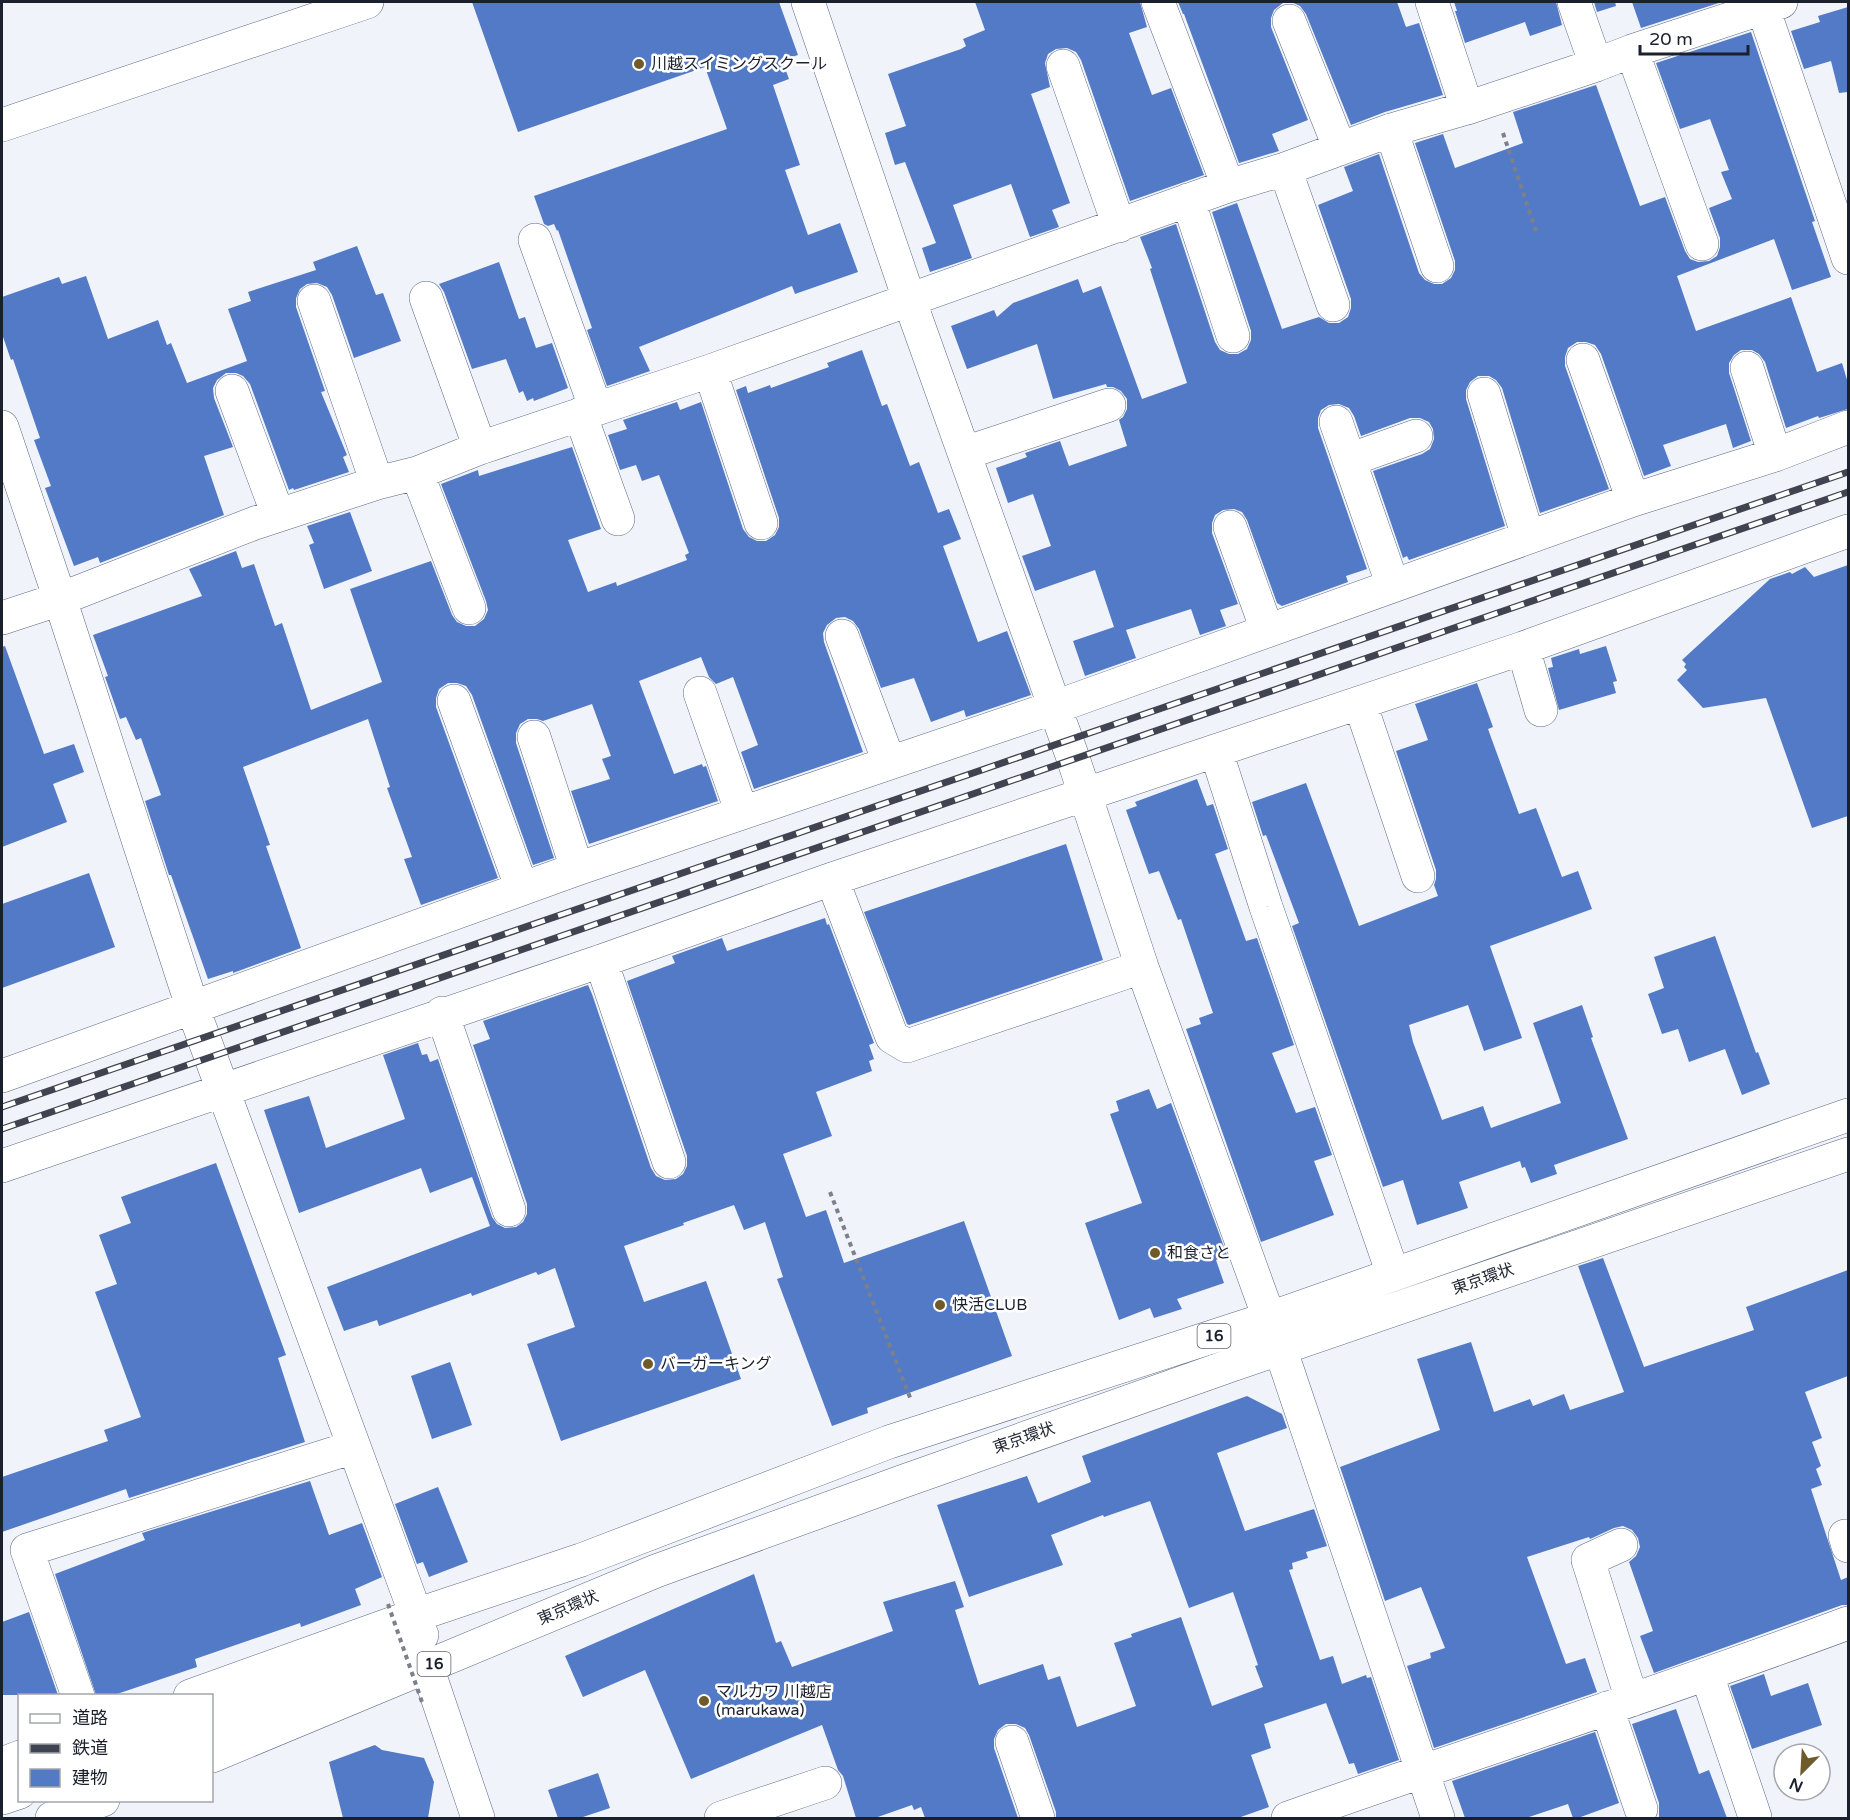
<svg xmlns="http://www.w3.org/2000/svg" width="1850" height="1820" viewBox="0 0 1850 1820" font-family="'Varela Round','Noto Sans JP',sans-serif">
<rect width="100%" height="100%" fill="#f0f3fa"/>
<path fill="#537ac6" d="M472 2H779L798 55 782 60 789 79 773 85 800 165 785 170 808 235 840 223 858 272 795 294 792 286 639 347 650 371 607 386 587 330 592 328 558 230 557 231 554 224 548 226 544 224 534 196 727 129 705 67 518 132Z
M975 2H1140L1147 27 1129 33 1152 95 1171 88 1204 175 1130 201 1081 60 1076 52 1067 48 1056 49 1048 54 1045 63 1050 87 1031 94 1070 203 1052 210 1059 227 1030 237 1011 184 953 205 972 258 930 272 922 248 936 243 905 162 895 165 885 133 906 126 888 74 961 49 966 46 963 39 985 30Z
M1178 2H1397L1406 27 1419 23 1443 95 1385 112 1351 125 1306 14 1300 6 1291 2 1283 3 1274 10 1271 18V27L1308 120 1272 134 1279 151 1239 163 1184 14H1183Z
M1454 2H1556L1562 25 1530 36 1525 22 1465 43 1455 11H1457Z
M1594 2H1615L1616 6 1597 12Z
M1632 2H1722L1641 28Z
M1848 7V92L1839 93 1831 61 1804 69 1791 31 1820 22 1818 16Z
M1751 32 1815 221 1812 222 1831 277 1792 290 1774 239 1677 276 1696 331 1791 297 1817 372 1842 363 1848 383V409L1819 418 1818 416 1786 428 1765 362 1759 354 1752 350H1741L1734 355 1729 363V373L1751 441 1733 448 1726 424 1663 445 1671 466 1644 476 1601 354 1595 345 1586 342H1577L1568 348 1565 357V366L1609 489 1540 513 1502 388 1496 380 1489 376H1478L1470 382 1466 390V399L1505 526 1409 560 1407 556 1403 558 1373 471 1422 454 1430 449 1434 439 1433 429 1429 422 1420 418H1410L1361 436 1354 416 1349 408 1339 404 1329 405 1321 410 1318 418V428L1367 569 1346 576 1348 582 1282 606 1277 603 1247 520 1242 512 1234 509 1223 510 1215 515 1212 523V533L1238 604 1220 610 1226 626 1200 635 1191 609 1126 630 1136 658 1085 676 1073 641 1114 627 1095 570 1035 591 1022 556 1051 546 1033 494 1008 503 996 468 1027 457 1025 453 1060 441 1069 466 1127 446 1119 420 1123 417 1127 409V399L1121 391 1113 387H1107L1106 384 1053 399 1037 344 967 369 951 326 994 310 997 317 1013 303 1078 279 1083 293 1101 286 1142 399 1187 383 1150 269 1152 268 1140 237 1176 224 1215 342 1220 350 1229 354H1238L1247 349 1251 340V331L1212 212 1237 203 1282 329 1319 317 1329 323H1339L1348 317 1351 308V299L1318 205 1353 191 1344 167 1379 154 1419 273 1425 280 1434 284H1442L1451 278 1455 270V261L1415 143 1443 134 1455 168 1523 143 1513 112 1596 85 1640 206 1665 197 1685 251 1690 259 1698 262 1709 261 1717 256 1720 247V238L1709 208 1732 199 1721 172 1729 170 1710 119 1680 129 1656 63Z
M357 246 376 295 383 293 401 341 354 358 332 295 327 287 317 283 307 284 300 289 296 298V307L325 391 321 392 347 455 343 457 349 472 294 490 293 488 289 490 250 384 243 376 236 373H226L217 380 213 388 214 398 233 447 204 456 224 515 100 563 98 557 74 566 45 488 51 486 34 440 40 438 13 359 11 360 2 334V297L59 277 62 284 86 276 108 339 158 320 167 345 171 343 187 383 247 361 228 309 251 301 248 292 316 270 313 262Z
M499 262 519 319 525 317 536 348 552 343 568 388 534 401 533 398 527 401 523 391 519 393 506 359 472 369 444 292 439 284Z
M862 350 882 406 887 404 910 466 919 462 938 513 949 509 961 539 943 546 978 642 1007 631 1031 695 966 717 964 710 931 722 914 678 881 688 859 629 853 621 845 617 836 618 827 625 823 633 824 642 863 752 754 789 741 752 758 745 733 677 716 684 709 677 701 657 639 681 674 774 702 764 703 767 706 766 718 801 589 844 571 791 610 779 602 759 611 756 592 704 543 721 537 719H528L520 724 516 733V743L554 858 533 865 472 695 466 686 457 683H448L439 689 436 698V707L498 878 421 905 404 859 412 857 387 788 390 787 368 719 243 767 270 845 266 846 301 948 233 973V971L208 979 171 875H169L145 801 161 795 141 738 136 740 126 717 120 719 105 677 108 676 93 635 202 596 189 569 236 551 242 568 254 564 275 626 282 623 311 710 382 682 350 589 431 561 452 615 457 622 466 626H475L484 619 488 610 486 601 441 484 478 470 479 476 572 447 601 529 568 540 588 592 616 582 617 586 687 560 685 555 689 553 659 475 642 481 636 465 620 470 608 435 627 429 623 420 677 402 680 410 701 402 743 529 749 537 757 541H766L775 535 779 527V518L736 390 746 386 748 393 770 385 771 388 829 367 827 363Z
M350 512 372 571 324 589 309 545 314 543 307 526Z
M1848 565V816L1812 828 1766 698 1703 708 1677 680 1687 670 1684 667 1686 664 1682 660 1770 579 1790 572 1792 574 1805 567 1814 577Z
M5 646 44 754 74 744 84 772 53 784 67 822 2 847V647Z
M1606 646 1617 681 1613 682 1616 693 1559 710 1548 668 1553 667 1551 658 1579 649 1580 654Z
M1477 683 1493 727 1488 729 1519 814 1536 808 1562 877 1578 871 1592 909 1490 946 1522 1038 1484 1051 1468 1005 1409 1025 1413 1042 1442 1120 1483 1106 1491 1128 1561 1103 1533 1023 1582 1005 1593 1037 1591 1038 1628 1139 1554 1165 1557 1174 1531 1183 1525 1167 1522 1168 1520 1161 1459 1182 1468 1208 1417 1225 1403 1180 1383 1187 1292 926 1299 923 1266 835 1263 836 1252 802 1306 783 1359 926 1438 896 1434 885 1436 879V870L1396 751 1428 740 1415 704Z
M1197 779 1207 806 1213 804 1228 849 1215 854 1246 941 1257 938 1294 1045 1272 1053 1296 1113 1315 1107 1332 1155 1314 1161 1334 1215 1261 1242 1186 1029 1201 1024 1199 1018 1213 1013 1181 919 1178 920 1159 871 1149 874 1126 810 1137 806 1135 802Z
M1066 844 1103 960 909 1025 907 1024 864 912Z
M89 873 115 947 2 988V904Z
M825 918 827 925 829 924 874 1043 869 1045 874 1059 869 1061 872 1071 816 1092 832 1136 783 1154 806 1217 826 1210 844 1263 964 1221 1012 1356 867 1408 868 1413 832 1426 777 1279 783 1277 765 1222 744 1230 734 1205 683 1223 684 1225 624 1246 644 1302 706 1281 741 1379 561 1441 527 1344 575 1327 555 1268 538 1275 536 1272 472 1296 471 1293 379 1326 377 1320 344 1331 327 1287 490 1226 472 1177 430 1193 421 1168 299 1213 264 1110 309 1096 326 1148 405 1119 383 1055 418 1043 422 1055 427 1054 430 1062 438 1059 492 1217 497 1224 505 1228 516 1227 523 1222 527 1214V1204L473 1045 490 1039 483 1021 588 985 592 994 651 1168 656 1176 665 1180 676 1179 683 1174 687 1166V1156L627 981 675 963 672 956 722 938 727 951Z
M1715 936 1756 1053 1758 1052 1770 1084 1742 1095 1725 1049 1689 1062 1678 1029 1662 1034 1648 994 1664 988 1654 957Z
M1149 1089 1157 1109 1171 1103 1227 1255 1216 1260 1224 1283 1177 1299 1182 1309 1154 1318 1150 1308 1119 1320 1085 1223 1142 1203 1110 1114 1119 1111 1116 1101Z
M216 1163 286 1355 278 1358 305 1442 129 1498 126 1489 2 1532V1477L108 1441 104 1430 141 1417 95 1292 117 1284 99 1235 131 1223 121 1197Z
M1603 1258 1644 1367 1754 1330 1746 1307 1848 1270V1376L1805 1392 1822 1438 1812 1442 1821 1466 1816 1469 1822 1485 1811 1489 1841 1580 1848 1577V1605H1842L1654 1673 1640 1636 1653 1631 1629 1562 1636 1556 1640 1547 1638 1538 1632 1530 1623 1526 1614 1528 1590 1539 1589 1537 1527 1557 1566 1664 1585 1658 1597 1692 1434 1748 1407 1666 1431 1658 1430 1653 1445 1648 1421 1587 1385 1601 1340 1467 1440 1430 1417 1359 1471 1342 1494 1412 1530 1399 1533 1406 1564 1394 1570 1410 1624 1392 1578 1266Z
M450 1362 472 1425 432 1439 411 1376Z
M1247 1396 1282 1414 1287 1428 1217 1453 1245 1531 1314 1509 1327 1546 1306 1552 1308 1558 1292 1563 1293 1569 1289 1570 1320 1660 1333 1656 1342 1684 1366 1675 1367 1678 1371 1677 1399 1760 1358 1774 1354 1763 1349 1764 1326 1703 1264 1724 1271 1748 1251 1755 1269 1807 1238 1818H1056V1812L1029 1735 1025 1728 1016 1724H1006L998 1730 994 1739V1748L1018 1818H925L921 1807 914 1810 912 1805 875 1818H856L843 1776 838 1770 822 1725 691 1779 645 1670 583 1697 565 1656 754 1574 776 1643 781 1641 792 1667 893 1631 883 1602 955 1581 964 1607 955 1610 979 1685 1043 1664 1048 1680 1060 1676 1077 1727 1136 1706 1114 1643 1132 1637 1131 1634 1181 1617 1212 1706 1263 1687 1255 1666 1258 1665 1233 1592 1189 1608 1150 1501 1104 1517 1103 1515 1051 1535 1063 1565 969 1597 937 1505 1027 1476 1038 1503 1091 1482 1082 1456Z
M310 1481 329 1535 362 1523 382 1577 355 1589 361 1605 301 1627 300 1623 195 1659 197 1667 114 1695H96L55 1574 145 1540 142 1533Z
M438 1487 468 1562 429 1577 423 1562 417 1564 395 1504Z
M29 1612 58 1695H2V1622Z
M1764 1674 1771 1696 1808 1683 1822 1725 1752 1749 1730 1686Z
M1676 1709 1699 1774 1709 1770 1727 1818H1659V1803L1632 1724Z
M1595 1732 1619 1803 1578 1818H1573L1568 1804 1526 1818H1465L1452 1781Z
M375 1745 382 1750 424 1758 434 1782 428 1818H343L329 1762Z
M598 1773 610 1808 580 1818H558L548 1790Z"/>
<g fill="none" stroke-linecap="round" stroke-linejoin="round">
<g stroke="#5b6a85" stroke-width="34">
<path id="minor" d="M808 2 909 299 1073 758 1142 967 1280 1348 1438 1818
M1158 2 1228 186
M1432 2 1467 108
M1574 2 1596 65
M1761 2 1848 258
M1289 21 1340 149
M1632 51 1702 244
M1063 66 1119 226
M2 125 367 2
M1391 130 1437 266
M1285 169 1333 305
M1188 200 1233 336
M535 240 596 409
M426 298 480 448
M314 301 377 483
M1583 360 1633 500
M1747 368 1775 455
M710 371 761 523
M232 391 278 515
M1484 394 1528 537
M580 414 618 519
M1336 422 1393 586
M2 427 60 599 192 1006 416 1615
M965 453 1109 405
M1349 460 1416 436
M417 473 469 608
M1230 527 1267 630
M2 618 60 599 255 523 377 483 417 473 480 448 710 371 1228 186 1285 169 1391 130 1467 108 1596 65 1632 51 1781 2
M842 636 889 762
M1523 648 1541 710
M700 693 742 813
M454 701 522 889
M1360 703 1418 876
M534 737 577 869
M1216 751 1266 907 1393 1274
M832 879 892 1037 907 1046 1142 967
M601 961 669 1162
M442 1013 509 1210
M2 1076 577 869 1055 707 1633 500 1775 455 1848 427
M2 1166 601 961 832 879 1523 648 1848 531
M1845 1536 1848 1546
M1621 1545 1588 1560 1632 1700
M427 1667 478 1818
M1707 1675 1755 1817
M78 1696 27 1550 354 1447
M1607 1708 1641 1809
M1012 1742 1038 1818
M721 1818 825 1783
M1288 1818C1475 1752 1663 1692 1848 1623"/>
</g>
<g stroke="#5b6a85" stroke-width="34">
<path id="highway" d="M190 1696 416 1615 581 1560 889 1442 1270 1318 1848 1115
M212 1723 422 1635
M212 1756 656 1571 904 1481 1229 1366 1848 1154
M2 1764 20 1757
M2 1798 20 1792
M52 1818 103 1800"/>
</g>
<path stroke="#7c808a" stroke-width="4" stroke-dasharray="4.5 4.5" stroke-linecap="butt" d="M1503 133 1537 234
M830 1192 911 1400"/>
<use href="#minor" stroke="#fff" stroke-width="33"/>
<use href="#highway" stroke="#fff" stroke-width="33"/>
<g stroke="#3f4450" stroke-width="7">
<path id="rail" d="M2 1107 1848 472
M2 1129 1848 492"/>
</g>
<use href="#rail" stroke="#fff" stroke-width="4.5" stroke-dasharray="14" stroke-linecap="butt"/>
<path stroke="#7c808a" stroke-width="4" stroke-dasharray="4.5 4.5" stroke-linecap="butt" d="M388 1604 422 1702"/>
</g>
<g fill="#6f5a29" stroke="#fff" stroke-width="2">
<circle cx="639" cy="64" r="6"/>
<circle cx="1155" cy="1253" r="6"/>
<circle cx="940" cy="1305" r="6"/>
<circle cx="648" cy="1364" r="6"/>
<circle cx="704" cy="1701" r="6"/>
</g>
<g text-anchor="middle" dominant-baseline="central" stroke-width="5" stroke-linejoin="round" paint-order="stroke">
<g fill="#fff" stroke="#5f636b" stroke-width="1.5">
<rect x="1197.5" y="1324" width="33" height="24" rx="4.5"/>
<rect x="417.5" y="1652" width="33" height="24" rx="4.5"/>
</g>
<g font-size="15" font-weight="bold" fill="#1a202c">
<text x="1214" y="1336">16</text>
<text x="434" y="1664">16</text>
</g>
<g font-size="16" fill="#1a202c" stroke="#fff" text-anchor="start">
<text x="651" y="64">川越スイミングスクール</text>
<text x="1167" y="1253">和食さと</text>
<text x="952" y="1305">快活CLUB</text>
<text x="660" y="1364">バーガーキング</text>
<text x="716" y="1692">マルカワ 川越店<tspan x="716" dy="18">(marukawa)</tspan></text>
</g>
<g font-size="16" fill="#1a202c" stroke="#fff">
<text transform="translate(1483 1279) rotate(-19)">東京環状</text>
<text transform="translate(1024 1438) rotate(-19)">東京環状</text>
<text transform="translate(568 1608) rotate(-23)">東京環状</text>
</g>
</g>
<rect width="1850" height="1820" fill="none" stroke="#1a202c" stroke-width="6"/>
<rect x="18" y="1694" width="195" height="108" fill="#ffffff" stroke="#a3a6ab" stroke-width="1.5"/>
<rect x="30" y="1714" width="30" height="9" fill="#ffffff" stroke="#a3a6ab" stroke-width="1.5"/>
<text x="72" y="1724" font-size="18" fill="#1a202c">道路</text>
<rect x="30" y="1744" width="30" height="9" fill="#3f4450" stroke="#a3a6ab" stroke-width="1.5"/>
<text x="72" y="1754" font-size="18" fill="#1a202c">鉄道</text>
<rect x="30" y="1769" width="30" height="18" fill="#537ac6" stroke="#a3a6ab" stroke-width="1.5"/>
<text x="72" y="1784" font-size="18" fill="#1a202c">建物</text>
<g transform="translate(1802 1772) rotate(204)"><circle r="28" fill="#ffffff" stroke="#a3a6ab" stroke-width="1.5"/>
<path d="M0-4.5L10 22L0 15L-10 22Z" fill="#6f5a29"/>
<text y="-9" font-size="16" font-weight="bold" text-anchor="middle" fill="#1a202c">N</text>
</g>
<path d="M1640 45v9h108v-9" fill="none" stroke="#1a202c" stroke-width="3"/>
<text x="1649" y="45" font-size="18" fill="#1a202c" stroke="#ffffff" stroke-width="4.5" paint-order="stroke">20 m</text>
</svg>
